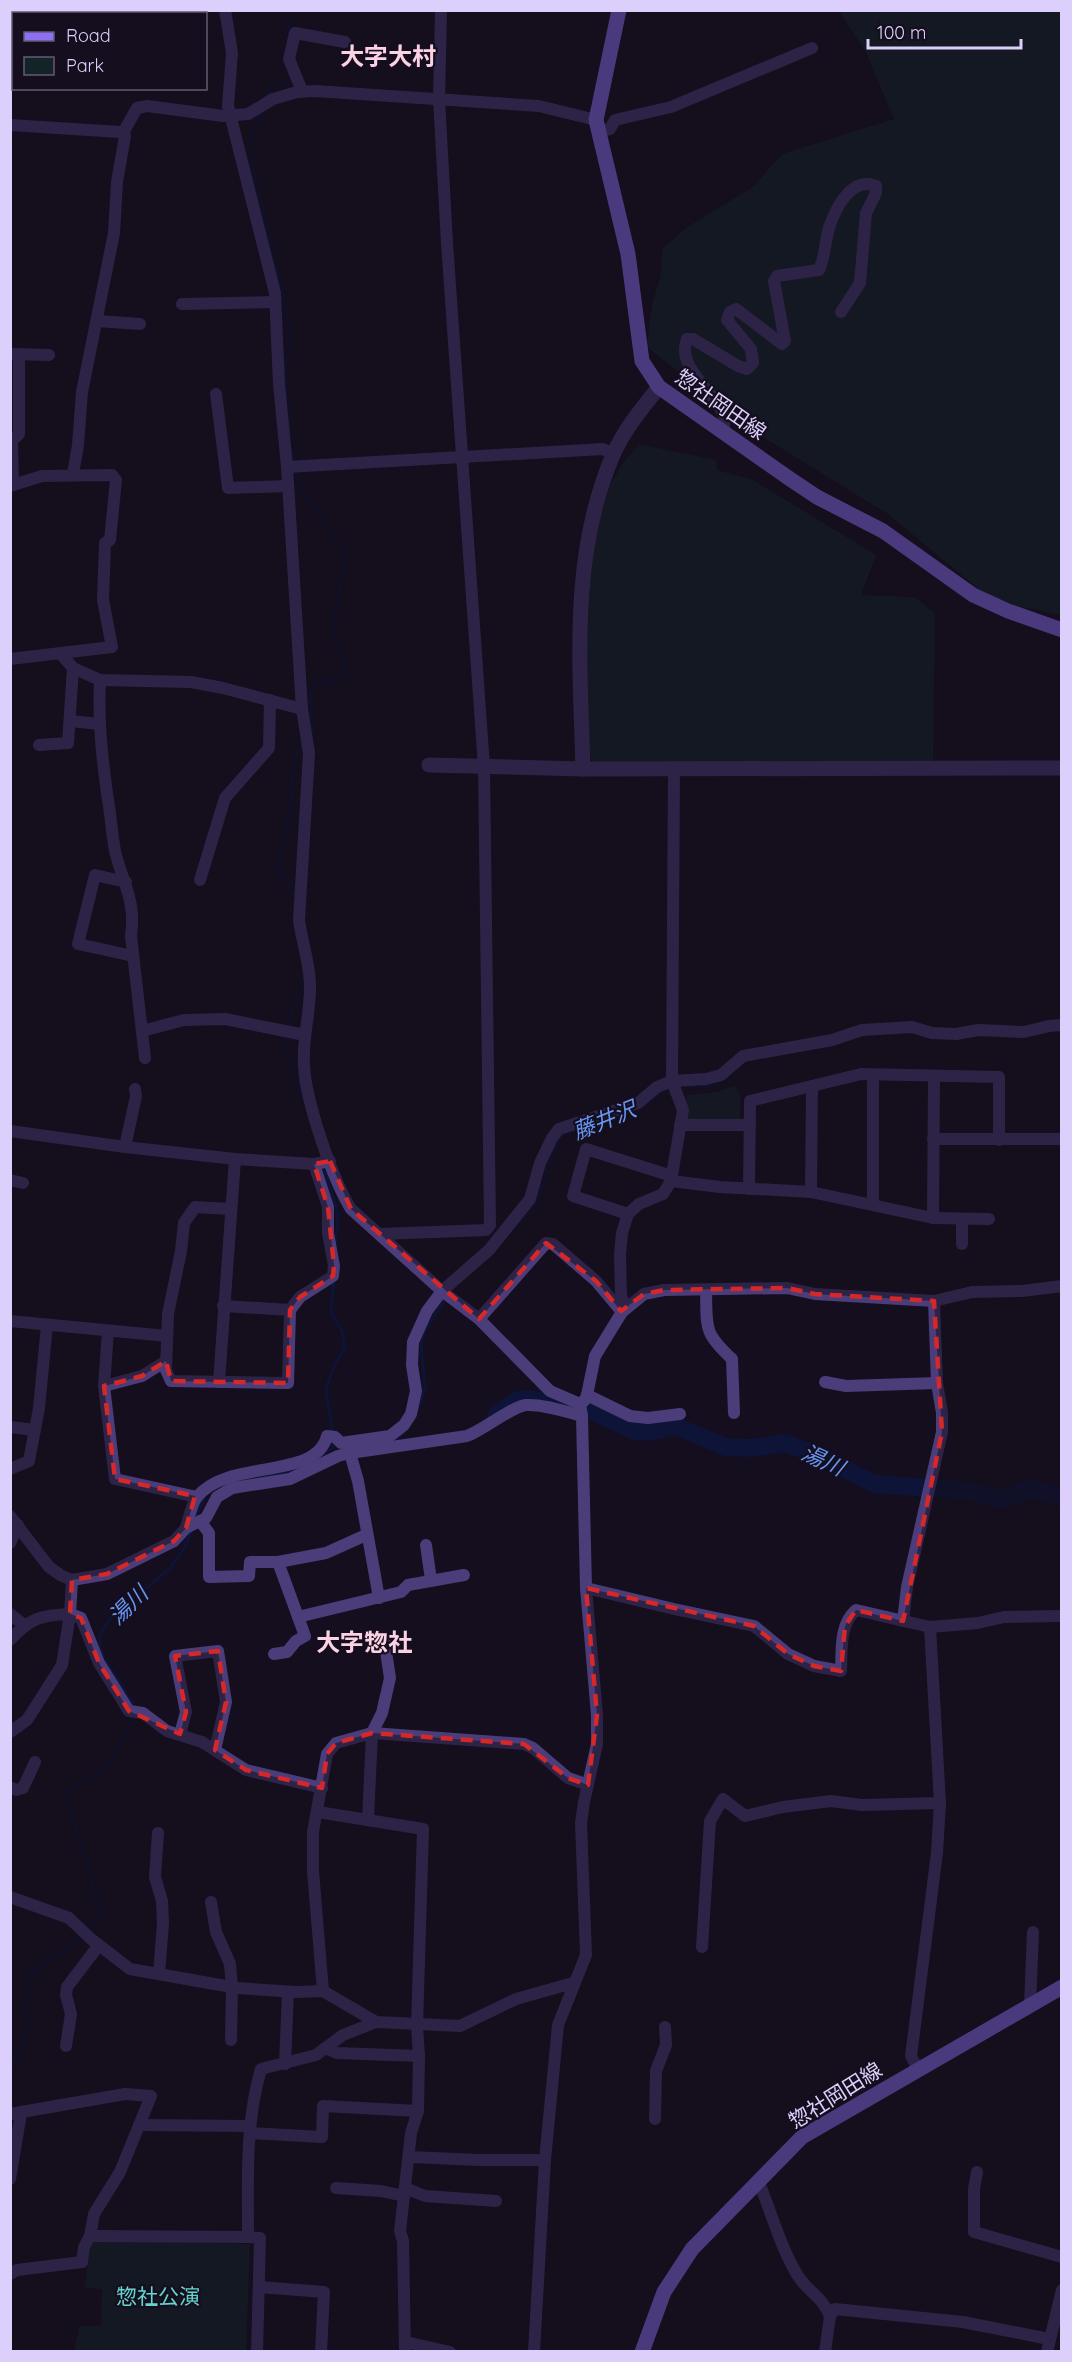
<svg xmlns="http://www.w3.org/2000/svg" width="1072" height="2362" viewBox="0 0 1072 2362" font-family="Quicksand,'Noto Sans JP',sans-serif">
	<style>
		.green { fill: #122428 }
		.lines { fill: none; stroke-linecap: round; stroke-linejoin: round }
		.stream { stroke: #0d1438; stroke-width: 3 }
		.river { stroke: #0d1438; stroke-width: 18 }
		.minor { stroke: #4b3d79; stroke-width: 12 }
		.tertiary { stroke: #4b3d79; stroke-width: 15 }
		.secondary { stroke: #8c6ff2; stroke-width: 15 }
		.marked { fill: none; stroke: #d62828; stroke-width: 4.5; stroke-dasharray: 12 8; stroke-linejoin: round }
		.labels { text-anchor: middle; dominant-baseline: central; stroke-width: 4.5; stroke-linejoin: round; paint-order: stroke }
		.street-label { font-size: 21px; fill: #ddcffb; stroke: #140e1e }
		.park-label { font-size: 21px; fill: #63d4ce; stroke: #140e1e }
		.water-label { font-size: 22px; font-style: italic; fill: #6796f2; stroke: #140e1e }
		.quarter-label { font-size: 24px; font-weight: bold; fill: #fbd1e3; stroke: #140e1e }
	</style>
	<rect width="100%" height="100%" fill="#140e1e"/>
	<g class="green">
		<path d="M839,11H1061V615L1018,606L983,593L888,514L758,434L647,347L652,304L661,275L662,249L689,226L753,187L782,154L894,119L866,52Z"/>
		<path d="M639,444L716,460L717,470L753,480L876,555L861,595L914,597L935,613L933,762L733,761L594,762L588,755L584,599L597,526L609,487L623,463Z"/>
		<path d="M735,1086L741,1097L740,1120H687V1095L717,1092Z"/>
		<path d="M96,2240L250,2244L246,2351L74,2352L79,2326H101L102,2289L84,2288L91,2244Z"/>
	</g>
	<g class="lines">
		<g class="stream">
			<path d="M288,10L289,35"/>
			<path d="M267,99L271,86L291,81L289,73"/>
			<path d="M263,111L251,135V164L286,306L291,347L285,366L291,448L295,464"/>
			<path d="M296,470L299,484L337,541L345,557L334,623V640L344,661V677L316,686L310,691L313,736L311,738"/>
			<path d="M295,896L278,866L289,819L295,756L304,744"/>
			<path d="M287,1029L294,1004L303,990L304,980"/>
			<path d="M285,1036L282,1046L293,1062L304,1102"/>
			<path d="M677,1087C694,1087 714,1090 727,1077"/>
			<path d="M323,1165L338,1213L336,1243"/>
			<path d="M509,1234C521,1221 535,1208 541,1191C548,1171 549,1151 565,1134C606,1122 634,1116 668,1088"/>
			<path d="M488,1259L503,1241"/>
			<path d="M417,1412L425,1388L421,1343L426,1329L446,1298"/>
			<path d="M332,1432L326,1388L335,1364L345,1348L342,1331L331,1313L334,1281"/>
			<path d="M394,1443L406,1430"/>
			<path d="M320,1457L333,1448V1441"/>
			<path d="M255,1477L286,1473L301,1467"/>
			<path d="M195,1518L205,1497"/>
			<path d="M135,1708L134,1704L103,1657L100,1646V1635L109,1620L170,1568L185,1547L192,1530"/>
			<path d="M88,1931L101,1915L102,1910L95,1893L66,1794C76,1778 95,1780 107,1767L134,1720L135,1714"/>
			<path d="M10,2067C42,2030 16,2006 32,1973L84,1936"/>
		</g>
		<g class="river">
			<path d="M588,1409L635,1431L649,1432L675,1426L726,1447L753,1448L784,1443L818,1455L874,1484L970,1491L996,1499L1008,1498L1022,1491L1034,1490L1062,1497"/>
			<path d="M496,1415L518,1400L527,1399L568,1405"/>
		</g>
		<g class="minor">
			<path d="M225,10L232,53L228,106L275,293L279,384L287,467L302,709L309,753L299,920C302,942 309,961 310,983C311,1011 302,1038 304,1066C306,1102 332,1178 351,1209L442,1291L479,1319L550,1391L580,1404"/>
			<path d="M302,91L289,59L295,33L345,42"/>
			<path d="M10,125L120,132L124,131"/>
			<path d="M599,131L610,129L615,120L671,107L812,48"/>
			<path d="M182,304L275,302"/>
			<path d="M97,321L140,324"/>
			<path d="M12,354L49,355"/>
			<path d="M216,394L228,488L288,486"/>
			<path d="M724,431C724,427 725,421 724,417C717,392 675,368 687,339H693L738,366L747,369L753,363L751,349L727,320L730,312L736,309L782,344L785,341L774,281L777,276L819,270C825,257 825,242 829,228C835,209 852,175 876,186V193L866,213L860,283L841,312"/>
			<path d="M287,467L603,449L614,454"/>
			<path d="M73,474L78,445L82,392L114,233L117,182L125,136L124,131L137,108L147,106L223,116L248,114L273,99L297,92L315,91L539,106L596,120"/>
			<path d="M13,485L12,441L19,434V354"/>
			<path d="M10,486L42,476L112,475L116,480L110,540L105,543L103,600L112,647L10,659"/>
			<path d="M61,654L73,668L100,680L191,682L223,688L302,709"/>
			<path d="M100,680C98,723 102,758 108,800C111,817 112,835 115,851C123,885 136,899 131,936L145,1058"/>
			<path d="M71,721L99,724"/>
			<path d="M39,745L68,743L73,668"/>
			<path d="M200,880L225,798L269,748L270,700"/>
			<path d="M126,882L95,875L78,944L133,956"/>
			<path d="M142,1031L184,1020L225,1019L305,1035"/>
			<path d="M680,1125H750"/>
			<path d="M10,1131L125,1147L235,1159L314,1164L330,1161"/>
			<path d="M933,1139H1062"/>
			<path d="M125,1147L136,1096L135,1089"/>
			<path d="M10,1180L23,1183"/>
			<path d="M671,1181L720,1187L811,1192L933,1218L989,1219"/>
			<path d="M749,1189L750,1101L861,1074L999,1077V1140"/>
			<path d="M811,1192L812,1086"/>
			<path d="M873,1204V1075"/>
			<path d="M628,1214L573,1196L586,1149L672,1176"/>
			<path d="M933,1218L934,1076"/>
			<path d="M962,1219V1244"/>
			<path d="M380,1234L486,1230L490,1225L484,767L447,243L439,99L441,10"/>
			<path d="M706,1290C707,1328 703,1332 732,1359L734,1413"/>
			<path d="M223,1306L290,1310L288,1383L171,1381L166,1370L168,1314L181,1251L184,1223L195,1207L230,1209"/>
			<path d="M625,1308L621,1295L620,1254L622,1233L628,1214L639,1204L663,1194L671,1181L683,1110L672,1081L674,768"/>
			<path d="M290,1310L300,1297L333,1276L334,1266L328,1233V1207L314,1164"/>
			<path d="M479,1319L546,1243L553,1244L596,1281L622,1312"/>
			<path d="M10,1321L167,1336"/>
			<path d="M108,1331L104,1386L142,1376L166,1361"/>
			<path d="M219,1382L235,1159"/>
			<path d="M825,1382L846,1386L937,1383"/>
			<path d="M104,1386L115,1479L197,1497"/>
			<path d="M587,1395L630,1416L648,1418L680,1414"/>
			<path d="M580,1404L585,1400L587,1395L595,1356L622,1312L644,1294L664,1290L787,1288L815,1294L934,1301L972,1292L1022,1291L1062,1286"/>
			<path d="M10,1427L35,1430"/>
			<path d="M350,1453L358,1481L379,1598"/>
			<path d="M10,1469L29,1461L39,1408L47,1325"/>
			<path d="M10,1516L49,1567L62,1576L72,1580L107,1574L174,1541L186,1528L206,1518L217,1497L232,1488L290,1479L338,1456L350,1453L467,1436C483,1430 513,1406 526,1405C544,1404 566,1412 582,1416"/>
			<path d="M200,1521L209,1533V1577L249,1576L250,1562H278L326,1553L366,1535"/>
			<path d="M186,1528C189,1518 191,1505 197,1497C228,1458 316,1481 327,1436L335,1437L341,1443L390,1436L404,1425L411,1414L416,1391L412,1365L413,1342L427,1311L442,1291L489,1250L530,1199L540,1163L552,1138L559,1129L638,1103L657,1087L672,1081L706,1079L721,1075L743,1056L832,1040L862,1030L912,1027L932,1033L956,1034L978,1030L1024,1032L1049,1026L1062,1025"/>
			<path d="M10,1543L18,1525"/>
			<path d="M426,1545L431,1580"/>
			<path d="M72,1580L70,1614L81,1618L99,1663L129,1711L143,1713L167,1731L202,1742L246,1770L322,1788"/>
			<path d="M586,1588L674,1609L754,1626L788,1654L814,1666L841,1671C842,1650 839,1625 856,1610L930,1627L978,1623L1004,1617L1062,1616"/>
			<path d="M10,1614L24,1625"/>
			<path d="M298,1617L401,1592L408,1585L464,1575"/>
			<path d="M903,1621L907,1587L942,1432V1413L937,1383L934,1301"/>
			<path d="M10,1640C30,1618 41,1615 70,1614L62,1665L27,1720L10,1732"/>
			<path d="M274,1654L287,1652L296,1641L305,1636L278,1562"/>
			<path d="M180,1734L186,1712L175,1656L218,1651L226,1702L215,1750"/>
			<path d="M10,1787L16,1790L23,1788L35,1762"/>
			<path d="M318,1812L423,1829L417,2026L419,2056L418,2111L411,2133L400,2231L403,2241L405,2352"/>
			<path d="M368,1820L372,1733L382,1713L390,1678L384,1638"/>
			<path d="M158,1833L155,1877L162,1901L163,1923L159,1974"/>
			<path d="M10,1897L69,1918L91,1939L130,1969L237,1988L296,1992L323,1991L376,2022L460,2026L516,1999L573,1983"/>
			<path d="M211,1902L216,1932L230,1964L232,1987L231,2040"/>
			<path d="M702,1947L710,1821L723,1799L745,1816L783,1807L831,1801L862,1805L940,1803"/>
			<path d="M323,1991L313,1871V1832L327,1754L336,1743L372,1733L524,1744L533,1748L568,1778L588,1785"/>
			<path d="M1030,2005L1033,1932"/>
			<path d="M66,2046L71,2014L66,1995L67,1987L99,1945"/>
			<path d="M325,2048L337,2053L419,2056"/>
			<path d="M285,2064L288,1992"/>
			<path d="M918,2069L911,2056L937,1853L940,1803L930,1627"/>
			<path d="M10,2114L125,2094L151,2096L120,2172L94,2214L90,2236L84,2247L82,2262L17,2270L10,2274"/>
			<path d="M655,2119L656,2071L666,2045L665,2027"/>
			<path d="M139,2125L250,2126"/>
			<path d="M250,2133L322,2137L323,2106L418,2111"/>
			<path d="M409,2157L480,2160H545"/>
			<path d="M977,2172L974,2189V2232L1062,2257"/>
			<path d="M10,2179L21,2113"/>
			<path d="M758,2180C771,2211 780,2247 798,2276C809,2293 821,2295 830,2316"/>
			<path d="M336,2188L381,2191L404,2196"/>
			<path d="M405,2188L425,2196L496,2201"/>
			<path d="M90,2236L248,2237"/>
			<path d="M259,2287L324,2292L321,2352"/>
			<path d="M406,2342L450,2352"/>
			<path d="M257,2352L260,2238L248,2237C248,2181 245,2124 261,2069L316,2055L343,2035L376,2022"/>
			<path d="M534,2352L545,2160L558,2025L586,1955L581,1823L584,1802L597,1744V1715L586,1588L582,1416L580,1404"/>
			<path d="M825,2352L830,2316L835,2309L963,2322L1049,2339"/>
			<path d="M1047,2352L1062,2290"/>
		</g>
		<g class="tertiary">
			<path d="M429,765L583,769L1062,768"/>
			<path d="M583,769C580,663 570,555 613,455C624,430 642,408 659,387"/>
		</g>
		<g class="secondary">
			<path d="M619,10L596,120L628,254L642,361L659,387L790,479L817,497L883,531L973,595L1008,611L1062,630"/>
			<path d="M642,2352L664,2292L692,2249L802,2137L1062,1987"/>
		</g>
	</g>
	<path d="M0 0H1072V2362H0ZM330,1161L351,1209L479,1319L546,1243L596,1281L621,1311L644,1294L664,1290L787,1288L815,1294L934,1301L942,1432L903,1621L856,1610L845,1626L841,1671L814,1666L788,1654L754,1626L586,1588L597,1715L588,1785L568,1778L524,1744L372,1733L336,1743L327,1754L322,1788L246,1770L215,1750L226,1702L218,1651L175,1656L186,1712L180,1734L129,1711L99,1663L81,1618L70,1614L72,1580L107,1574L174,1541L186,1528L195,1496L115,1479L104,1386L142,1376L166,1361L171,1381L288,1383L290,1310L300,1297L333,1276L334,1266L328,1207L314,1164Z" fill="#140e1e" fill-opacity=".55" fill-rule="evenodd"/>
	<path class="marked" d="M330,1161L351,1209L479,1319L546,1243L596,1281L621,1311L644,1294L664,1290L787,1288L815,1294L934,1301L942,1432L903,1621L856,1610L845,1626L841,1671L814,1666L788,1654L754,1626L586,1588L597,1715L588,1785L568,1778L524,1744L372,1733L336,1743L327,1754L322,1788L246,1770L215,1750L226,1702L218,1651L175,1656L186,1712L180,1734L129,1711L99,1663L81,1618L70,1614L72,1580L107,1574L174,1541L186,1528L195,1496L115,1479L104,1386L142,1376L166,1361L171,1381L288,1383L290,1310L300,1297L333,1276L334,1266L328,1207L314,1164Z"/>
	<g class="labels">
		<g class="street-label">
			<text transform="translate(721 404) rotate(35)">惣社岡田線</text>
			<text transform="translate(835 2095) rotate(-32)">惣社岡田線</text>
		</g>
		<g class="park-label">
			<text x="158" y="2296">惣社公演</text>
		</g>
		<g class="water-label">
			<text transform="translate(604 1120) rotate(-22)">藤井沢</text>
			<text transform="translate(823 1460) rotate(24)">湯川</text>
			<text transform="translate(128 1605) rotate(-44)">湯川</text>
		</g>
		<g class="quarter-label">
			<text x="388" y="56">大字大村</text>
			<text x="364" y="1642">大字惣社</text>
		</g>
	</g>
	<rect width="1072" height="2362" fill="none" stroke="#ddcffb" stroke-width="24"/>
	<rect x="12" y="12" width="195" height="78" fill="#140e1e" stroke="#645b76" stroke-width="1.5"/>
	<rect x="24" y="32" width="30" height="9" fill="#8c6ff2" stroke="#645b76" stroke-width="1.5"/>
	<text x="66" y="42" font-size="18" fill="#ddcffb">Road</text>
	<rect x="24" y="57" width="30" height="18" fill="#122428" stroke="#645b76" stroke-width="1.5"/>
	<text x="66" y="72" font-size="18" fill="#ddcffb">Park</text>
	<path d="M868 39v9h153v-9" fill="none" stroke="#ddcffb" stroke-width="3"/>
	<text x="877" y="39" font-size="18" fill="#ddcffb" stroke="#140e1e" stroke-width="4.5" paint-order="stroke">100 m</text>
</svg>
